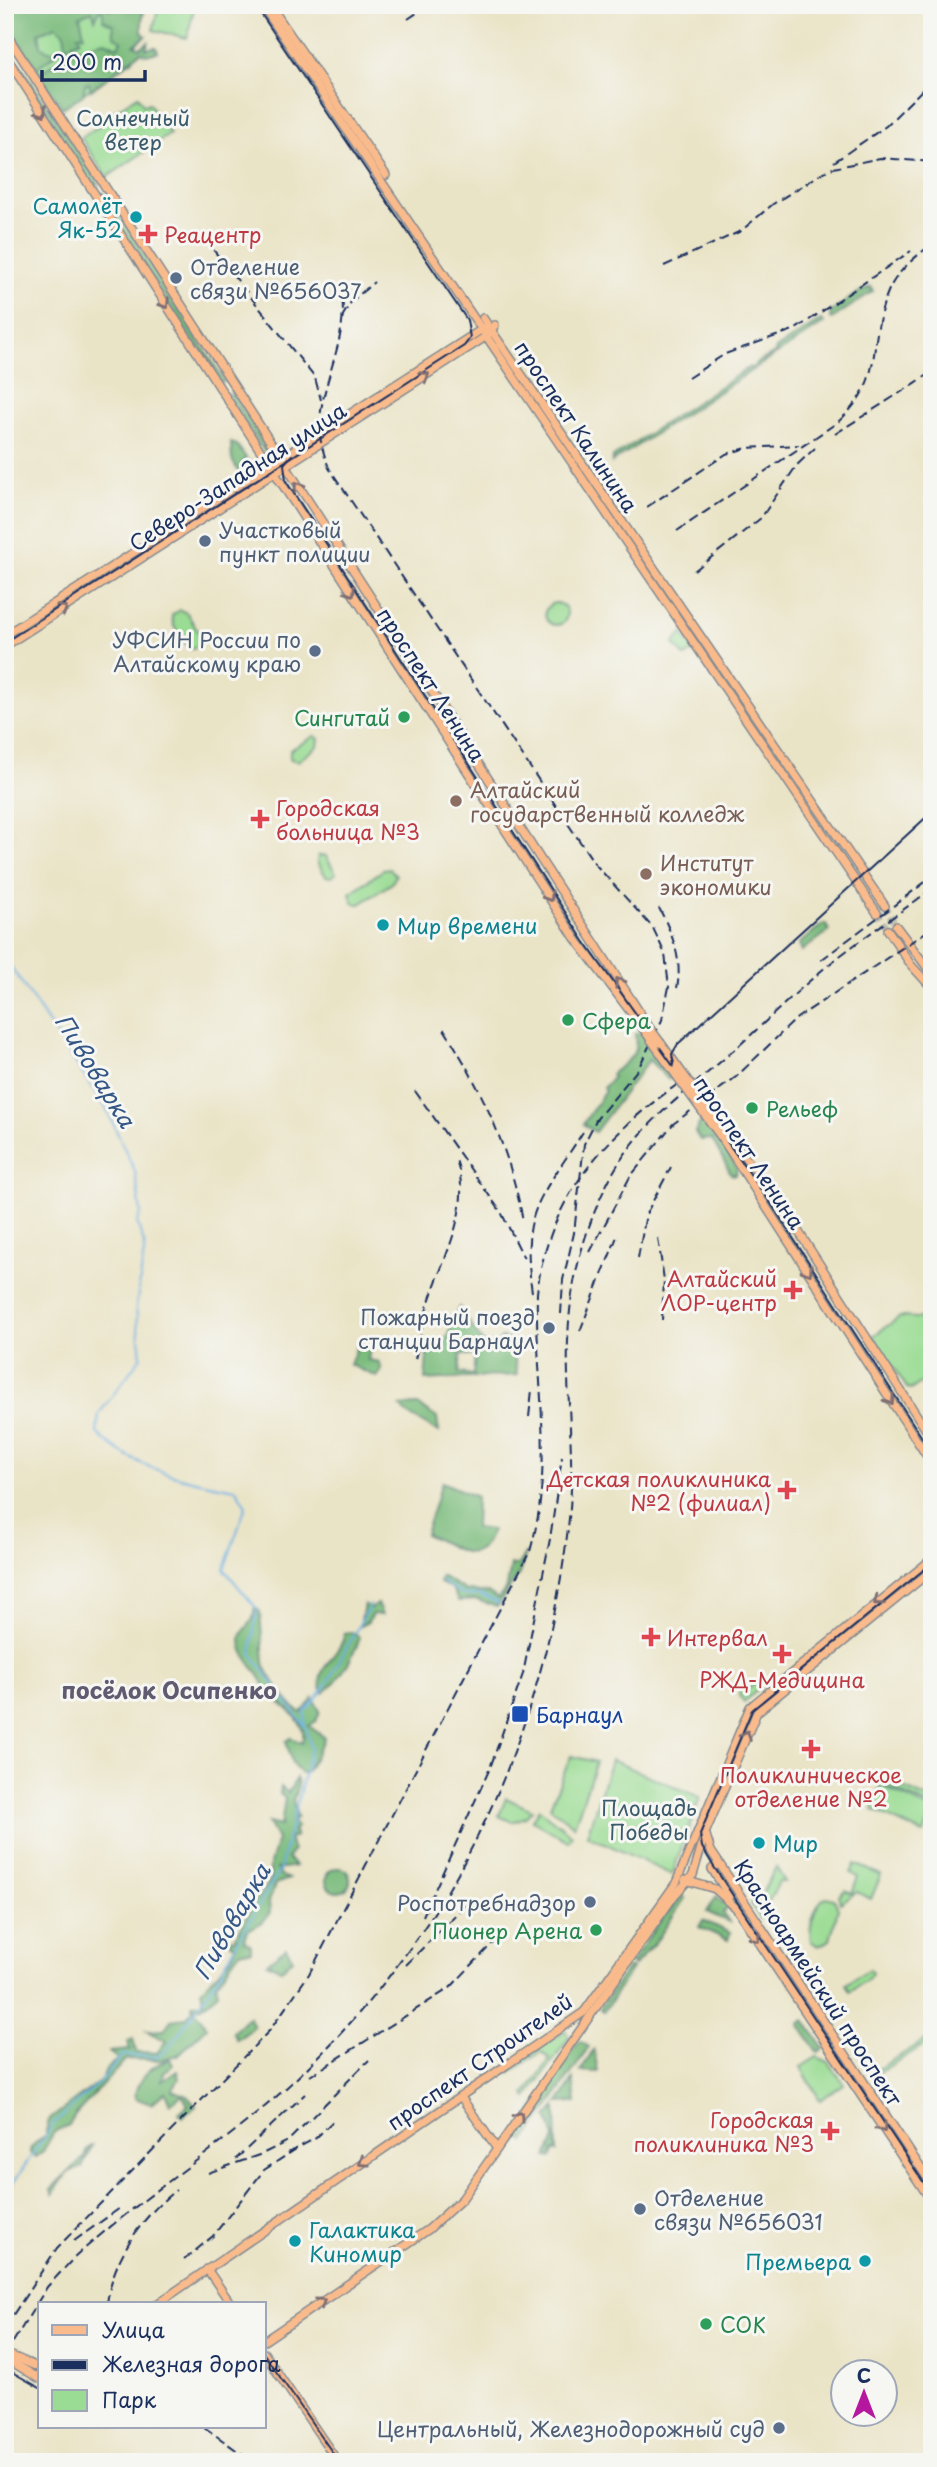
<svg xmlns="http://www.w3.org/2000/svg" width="937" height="2467" viewBox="0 0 937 2467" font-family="'Playpen Sans',sans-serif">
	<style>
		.green { fill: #9adc93; stroke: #5a8678; stroke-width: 2 }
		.forest { fill: #7bbc7d; stroke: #4b766e; stroke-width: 2; fill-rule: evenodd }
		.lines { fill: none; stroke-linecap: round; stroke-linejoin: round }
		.stream { stroke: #6eb0e2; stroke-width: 2 }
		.major-tunnel { stroke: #c1c0b2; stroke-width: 7; stroke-dasharray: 7 3.5; stroke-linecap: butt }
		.major-casing { stroke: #828a92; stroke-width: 10 }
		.major { stroke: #fabb8c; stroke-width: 7 }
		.tram { stroke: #1b2f5e; stroke-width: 2 }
		.rail { stroke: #1b2f5e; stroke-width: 2; stroke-dasharray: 10 5; stroke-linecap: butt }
		.major-bridge-casing { stroke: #828a92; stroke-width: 10; stroke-linecap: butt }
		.major-bridge { stroke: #fabb8c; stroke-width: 7 }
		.oneway { stroke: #7f6e73 }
		.culture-dot { fill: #0f9aa8; stroke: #f6f6f2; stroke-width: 2.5 }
		.health-dot { fill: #e0444e; stroke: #f6f6f2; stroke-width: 2.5 }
		.service-dot { fill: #5c6f8a; stroke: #f6f6f2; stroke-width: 2.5 }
		.leisure-dot { fill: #2e9e5b; stroke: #f6f6f2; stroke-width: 2.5 }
		.education-dot { fill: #8d6e63; stroke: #f6f6f2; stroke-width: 2.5 }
		.transit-dot { fill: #1a4fb4; stroke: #f6f6f2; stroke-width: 2.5 }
		.labels { text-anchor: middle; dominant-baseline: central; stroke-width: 6; stroke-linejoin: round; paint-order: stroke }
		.park-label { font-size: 21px; fill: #3b5a6b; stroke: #f6f6f2 }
		.culture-label { font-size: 21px; fill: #0d838f; stroke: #f6f6f2; text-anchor: start }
		.health-label { font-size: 21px; fill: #be3a42; stroke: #f6f6f2; text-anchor: start }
		.service-label { font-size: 21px; fill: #4e5e75; stroke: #f6f6f2; text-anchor: end }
		.street-label { font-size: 21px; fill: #1b2f5e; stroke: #f6f6f2 }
		.leisure-label { font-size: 21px; fill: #27864d; stroke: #f6f6f2; text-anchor: start }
		.education-label { font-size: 21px; fill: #785e54; stroke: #f6f6f2; text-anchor: start }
		.transit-label { font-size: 21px; fill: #164399; stroke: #f6f6f2; text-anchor: start }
		.water-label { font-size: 23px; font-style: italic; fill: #345686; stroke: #f6f6f2 }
		.neighbourhood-label { font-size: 23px; font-weight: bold; fill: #605b71; stroke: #f6f6f2 }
	</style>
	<rect width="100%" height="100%" fill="#f6f6f2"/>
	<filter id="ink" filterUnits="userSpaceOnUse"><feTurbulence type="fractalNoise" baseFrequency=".0143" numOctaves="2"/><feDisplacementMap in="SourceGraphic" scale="14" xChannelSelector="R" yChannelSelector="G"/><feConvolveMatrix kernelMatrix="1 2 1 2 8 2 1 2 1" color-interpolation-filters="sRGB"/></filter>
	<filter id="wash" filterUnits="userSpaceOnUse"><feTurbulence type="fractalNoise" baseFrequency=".00686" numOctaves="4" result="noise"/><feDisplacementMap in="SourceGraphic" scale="28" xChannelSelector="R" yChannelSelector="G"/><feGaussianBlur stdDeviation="1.57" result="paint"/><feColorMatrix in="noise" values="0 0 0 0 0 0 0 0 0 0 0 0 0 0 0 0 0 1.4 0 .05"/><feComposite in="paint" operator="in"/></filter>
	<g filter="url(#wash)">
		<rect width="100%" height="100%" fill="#eae4c7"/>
		<g class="green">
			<path d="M6,5H144L145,7L133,60L62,108L5,20Z"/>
			<path d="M159,5H195L187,38L153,30Z"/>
			<path d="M138,96L144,105L149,103L170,134L107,177L81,138L103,123L105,117Z"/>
			<circle cx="556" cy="614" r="11"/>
			<path d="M180,610L187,613L202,638L201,644L193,649C183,644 171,626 172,615Z"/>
			<path d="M682,633L694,650L685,657L674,644Z"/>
			<path d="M315,736L319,739L318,746L298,761L290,759V750Z"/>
			<path d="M325,855L336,873L332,877L326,876L317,862L318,856Z"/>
			<path d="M390,869L396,875L392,883L360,904L353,903L350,893L383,870Z"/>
			<path d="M900,1317L932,1319V1375L912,1389L907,1388L873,1336Z"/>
			<path d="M741,1681L745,1682L749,1688L753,1684L762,1686L744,1702L739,1695Z"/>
			<path d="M571,1756L596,1762L574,1826L550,1807Z"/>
			<path d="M611,1760L700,1797L672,1875L587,1835Z"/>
			<path d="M889,1781L932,1801L930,1806L886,1786Z"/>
			<path d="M880,1785L932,1810L923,1834L873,1810Z"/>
			<path d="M506,1798L532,1810L526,1817L512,1822L499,1816Z"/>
			<path d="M539,1809L572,1835L568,1841L532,1820Z"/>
			<path d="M855,1864L881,1875L871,1899L857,1892L840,1903L839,1896L845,1890L852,1893L858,1877L851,1873Z"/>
			<path d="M776,1867L785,1882H779L760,1918L751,1905L755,1896L760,1897Z"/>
			<path d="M826,1897L834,1899L838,1909L830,1940L818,1946L811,1941C808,1929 815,1903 826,1897Z"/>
			<path d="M869,1969L872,1973L867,1980L850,1991L846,1984Z"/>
			<path d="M566,2031L569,2038L527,2098L525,2095L550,2059L541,2052L510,2073L507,2070Z"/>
			<path d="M932,2036V2040L872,2077L870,2074Z"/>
			<path d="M817,2057L829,2062L844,2084L820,2100L801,2067Z"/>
		</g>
		<g class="forest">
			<path d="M6,5H103L111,10L120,5H148L142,15V32L146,36L134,45L140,48L148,42L146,49L156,47L158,52L146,55L141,52L91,90L89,83L85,84L83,95L62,108L39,73L78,48L105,41L117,47L122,41L114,36L113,25L103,20V11L100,10L95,19L92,11L80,16L84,35H78L80,40L66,47L64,32L56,26L39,33L41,46L48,51H60L36,68L5,20Z"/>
			<path d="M19,63L98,182V186H93L17,68Z"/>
			<path d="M103,193L106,194L225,382H219L100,197Z"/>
			<path d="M871,287L873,291L832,319L830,317L831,312C844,304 856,291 871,287Z"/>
			<path d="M821,320L824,323L612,462L613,457L733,378L750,367L754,369L755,364L775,353L776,349Z"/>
			<path d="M231,392L273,452L267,456L229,397Z"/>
			<path d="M231,443L237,445L246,458L242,463L249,461L253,471L240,474L232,460Z"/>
			<path d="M823,924H826L829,931L802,951L799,944Z"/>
			<path d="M642,1032L673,1076L668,1079L649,1060L595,1132L583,1124L605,1091L603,1088L613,1077L611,1074C628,1060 639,1057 635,1034Z"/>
			<path d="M703,1117L737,1168L736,1175L731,1174L712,1139L700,1140L695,1132Z"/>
			<path d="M459,1307L483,1343L497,1344L501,1338L512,1340L517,1375L425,1380L427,1357L423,1344L443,1347ZM461,1354L475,1356L473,1375L459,1373Z"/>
			<path d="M358,1343L370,1348L368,1360L379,1362L382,1370L377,1377L350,1365Z"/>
			<path d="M418,1405L437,1418L439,1432L407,1414L400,1406Z"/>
			<path d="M442,1482L476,1497L475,1528L492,1530C477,1570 456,1547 425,1534Z"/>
			<path d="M526,1553L519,1574L497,1607L477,1600L458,1601L452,1588L439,1583L441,1576L466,1591L489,1593L498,1599L507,1587L511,1565H517Z"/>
			<path d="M364,1604L371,1608L377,1604L382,1615L372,1614L368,1622L360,1626Z"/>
			<path d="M255,1607L260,1612C261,1628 263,1645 264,1661C264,1671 292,1710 302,1713L313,1698L320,1711L316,1721L309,1726L324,1737L323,1742L307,1771L301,1774L292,1763L286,1741L291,1738L302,1743C310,1721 281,1704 267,1692C263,1673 240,1660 241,1638C242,1630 251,1625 253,1618C254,1615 254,1611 255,1607Z"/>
			<path d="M352,1632L360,1638C351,1660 342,1677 324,1693C309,1669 345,1653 344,1633Z"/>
			<path d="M296,1778L298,1784L293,1801L297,1817L292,1821L297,1827L293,1830L296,1836L289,1838L293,1851L288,1858L295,1866L277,1869L281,1876L289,1879L275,1884L269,1902L270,1912L263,1922L248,1930L245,1940L251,1945V1951H240L216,1984L218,1993L202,2007L192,2008V2004L204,2002L201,1990L231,1958L236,1946L222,1938L235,1939L252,1906L270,1881V1864L277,1839L268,1823L281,1826L285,1798L280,1794L281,1787L288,1793Z"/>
			<circle cx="338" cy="1880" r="12"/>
			<path d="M679,1894L685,1898L657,1940L634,1966L631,1963Z"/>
			<path d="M717,1896L728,1908L723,1913L729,1922L707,1912Z"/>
			<path d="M703,1920L730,1933L728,1940L699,1927Z"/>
			<path d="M286,1948L293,1959L281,1970L267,1963Z"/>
			<path d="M628,1967L632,1969L604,2011L600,2008Z"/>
			<path d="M194,2009L207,2027L178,2055L160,2060L126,2059L76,2114L69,2125L54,2132L43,2151L36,2157L30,2153L31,2147L45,2135L49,2120L102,2080L106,2069L118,2059L109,2052L130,2050L128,2041L133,2039L136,2052L157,2053L166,2041L147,2031L164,2030L171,2020L186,2018Z"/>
			<path d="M249,2017L254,2027L237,2040L233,2032Z"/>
			<path d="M805,2020L824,2049L818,2053L799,2024Z"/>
			<path d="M579,2041L589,2047L525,2142L515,2136Z"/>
			<path d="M594,2050L598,2072L580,2071Z"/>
			<path d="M170,2059L173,2065L164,2072L162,2081L177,2071L179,2079L172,2090L187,2096L196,2106L182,2117L179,2113L188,2105L182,2095L170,2104L165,2092L151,2104L135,2098C135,2079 154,2064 170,2059Z"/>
			<path d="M573,2080L576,2102L559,2103Z"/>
			<path d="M556,2107L557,2151L554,2150L551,2158L547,2157L555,2138L548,2117Z"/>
			<path d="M92,2146L82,2167L68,2172L53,2194L51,2190C62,2177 71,2168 84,2158L87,2149Z"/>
		</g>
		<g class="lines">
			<g class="stream">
				<path d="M5,958L107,1110L135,1172L141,1213L137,1223L145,1246L136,1307L141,1357L99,1414L97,1433C132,1469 189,1481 236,1489L246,1506L224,1569L257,1609L251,1653L306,1728L311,1748L280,1869L210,1990L167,2050L156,2057L122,2055L101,2081L53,2124L5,2195"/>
				<path d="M442,1582L464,1595H480L498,1603"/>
				<path d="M305,1725V1712L324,1689L370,1605"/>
			</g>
		</g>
	</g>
	<g filter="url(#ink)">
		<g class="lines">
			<g class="major-tunnel">
				<path d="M885,906L896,926"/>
				<path d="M877,913L888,930"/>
			</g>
			<g class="major-casing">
				<g id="major">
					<path d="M262,5L877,913"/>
					<path d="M270,5L386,175"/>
					<path d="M5,32L649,1027"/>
					<path d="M5,55L575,938L644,1030"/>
					<path d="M483,318L885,906"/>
					<path d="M5,635L487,326"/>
					<path d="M5,646L473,345L488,335L495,325"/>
					<path d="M896,926L932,974"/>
					<path d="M888,930L911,965L932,988"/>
					<path d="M661,1043L678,1067"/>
					<path d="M656,1047L673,1071"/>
					<path d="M729,1137L775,1195L932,1439"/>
					<path d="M723,1140L932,1464"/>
					<path d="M706,1835L711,1851L932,2185"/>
					<path d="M719,1863L712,1869L729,1896"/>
					<path d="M685,1880L715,1889L736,1908L932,2202"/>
					<path d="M461,2097L497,2149"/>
					<path d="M207,2269L231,2304"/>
					<path d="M157,2304L584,2012L676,1883L750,1707L932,1559"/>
					<path d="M264,2341L429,2229L462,2199L674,1896L693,1875L706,1831L757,1712L932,1570"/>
					<path d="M5,2353L40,2368"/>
					<path d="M264,2353L338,2462"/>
					<path d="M5,2358L40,2379"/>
				</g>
			</g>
			<use href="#major" class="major"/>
			<g class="tram">
				<path d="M292,455L284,464L286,481L584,941L768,1199L932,1453"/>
				<path d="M5,642L464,346L470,338L467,320L255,5"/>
				<path d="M675,1069L672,1054L678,1044L932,812"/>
				<path d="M932,1563L752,1710L700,1834L702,1847L714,1867L932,2195"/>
				<path d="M264,2354L339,2462"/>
				<path d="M5,2368L40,2388"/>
			</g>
			<g class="rail">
				<path d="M408,19L429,5"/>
				<path d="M834,162L886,126L932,80"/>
				<path d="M204,238L315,378L321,400"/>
				<path d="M664,266L741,231L773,204L829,169L880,158L932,162"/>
				<path d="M340,286C352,332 323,376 320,420C318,437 323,452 329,468L595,864L653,928L665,954L669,987L662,1020L638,1069L596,1120L584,1144L574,1233L563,1280L561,1314"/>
				<path d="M342,317L351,302L374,282"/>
				<path d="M688,378L725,354L796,329L911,251"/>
				<path d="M835,434L928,375"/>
				<path d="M647,507L726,454L747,448L799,445"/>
				<path d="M677,531L838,422C887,378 866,344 888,292C896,272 915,257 932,244"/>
				<path d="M694,571L761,518L797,465L815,448"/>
				<path d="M659,908C672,933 683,960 677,988"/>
				<path d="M821,960L932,877"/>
				<path d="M444,1029C482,1089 510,1150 523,1221"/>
				<path d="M415,1091L501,1212L524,1258"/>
				<path d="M658,1238L664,1280L662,1320"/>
				<path d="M590,1252L630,1177L673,1124L736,1077L797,1018L932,928"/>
				<path d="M638,1258L646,1214L671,1167"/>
				<path d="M532,1292C520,1208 541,1199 583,1132"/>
				<path d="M580,1331L618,1234"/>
				<path d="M415,1359C420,1340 423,1320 429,1302C444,1255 474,1206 455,1157"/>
				<path d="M529,1417L532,1390"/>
				<path d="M423,1916L490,1768L523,1674L550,1539L562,1457"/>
				<path d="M406,1965L468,1902"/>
				<path d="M310,2076L450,1988L506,1929"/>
				<path d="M288,2153L316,2138L333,2121"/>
				<path d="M236,2159L305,2094"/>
				<path d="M208,2173L262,2154L288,2141L369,2060"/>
				<path d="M74,2241L120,2208"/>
				<path d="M184,2260L213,2236L264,2170L296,2149"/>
				<path d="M107,2304C112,2260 141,2217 176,2190"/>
				<path d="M5,2327L57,2248L270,2030L309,1974L530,1551C555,1467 535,1379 537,1293C548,1198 606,1134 681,1082"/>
				<path d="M5,2355L47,2287L73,2259C132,2205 200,2161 261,2110C354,2031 433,1931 485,1821C531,1722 560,1617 570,1508C575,1440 562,1370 571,1302C576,1261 590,1217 609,1180C637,1126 682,1096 726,1057C759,1029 789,998 821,971C856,942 895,916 932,889"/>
				<path d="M204,2427L239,2452L261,2462"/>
			</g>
			<g class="major-bridge-casing">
				<g id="major-bridge">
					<path d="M649,1027L661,1043"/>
					<path d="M644,1030L656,1047"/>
					<path d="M678,1067L729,1137"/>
					<path d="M673,1071L723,1140"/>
				</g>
			</g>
			<use href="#major-bridge" class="major-bridge"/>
		</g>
		<defs><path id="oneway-chevron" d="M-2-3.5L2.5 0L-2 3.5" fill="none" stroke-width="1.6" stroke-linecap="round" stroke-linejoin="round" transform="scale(1.75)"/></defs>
		<g class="oneway">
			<use href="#oneway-chevron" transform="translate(42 112) rotate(57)"/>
			<use href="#oneway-chevron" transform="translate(165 304) rotate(57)"/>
			<use href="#oneway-chevron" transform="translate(425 376) rotate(-33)"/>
			<use href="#oneway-chevron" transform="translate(298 486) rotate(-123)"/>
			<use href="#oneway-chevron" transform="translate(351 592) rotate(57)"/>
			<use href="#oneway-chevron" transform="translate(63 609) rotate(-33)"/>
			<use href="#oneway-chevron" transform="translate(549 897) rotate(57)"/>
			<use href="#oneway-chevron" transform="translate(619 982) rotate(-123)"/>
			<use href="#oneway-chevron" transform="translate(808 1271) rotate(58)"/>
			<use href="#oneway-chevron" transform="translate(890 1400) rotate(57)"/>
			<use href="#oneway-chevron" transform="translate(878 1601) rotate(141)"/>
			<use href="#oneway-chevron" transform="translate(746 1735) rotate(-68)"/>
			<use href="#oneway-chevron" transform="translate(756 1938) rotate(57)"/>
			<use href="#oneway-chevron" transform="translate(519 2116) rotate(-56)"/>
			<use href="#oneway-chevron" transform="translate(882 2128) rotate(56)"/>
			<use href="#oneway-chevron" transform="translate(363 2162) rotate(146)"/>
			<use href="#oneway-chevron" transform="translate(321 2302) rotate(-34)"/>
		</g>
	</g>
	<g class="culture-dot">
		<circle cx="136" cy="217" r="7"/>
		<circle cx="383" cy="925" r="7"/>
		<circle cx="759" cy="1843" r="7"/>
		<circle cx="295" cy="2241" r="7"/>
		<circle cx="865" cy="2261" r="7"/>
	</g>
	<g class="health-dot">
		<path d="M144.5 223.5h7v7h7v7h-7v7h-7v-7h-7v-7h7z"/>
		<path d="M256.5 808.5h7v7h7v7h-7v7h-7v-7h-7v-7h7z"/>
		<path d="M789.5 1279.5h7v7h7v7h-7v7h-7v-7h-7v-7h7z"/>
		<path d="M783.5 1479.5h7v7h7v7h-7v7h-7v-7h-7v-7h7z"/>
		<path d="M647.5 1626.5h7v7h7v7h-7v7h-7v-7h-7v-7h7z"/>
		<path d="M778.5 1643.5h7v7h7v7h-7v7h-7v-7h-7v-7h7z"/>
		<path d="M807.5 1738.5h7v7h7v7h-7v7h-7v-7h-7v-7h7z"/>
		<path d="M826.5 2120.5h7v7h7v7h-7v7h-7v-7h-7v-7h7z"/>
	</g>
	<g class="service-dot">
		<circle cx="176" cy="278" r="7"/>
		<circle cx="205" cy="541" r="7"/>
		<circle cx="315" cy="651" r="7"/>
		<circle cx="549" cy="1328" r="7"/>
		<circle cx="590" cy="1902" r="7"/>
		<circle cx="640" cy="2209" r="7"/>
		<circle cx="779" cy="2428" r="7"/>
	</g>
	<g class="leisure-dot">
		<circle cx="404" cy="717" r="7"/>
		<circle cx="568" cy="1020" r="7"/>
		<circle cx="752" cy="1108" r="7"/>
		<circle cx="596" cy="1930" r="7"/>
		<circle cx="706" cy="2324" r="7"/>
	</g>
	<g class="education-dot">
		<circle cx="456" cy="801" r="7"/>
		<circle cx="646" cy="874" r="7"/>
	</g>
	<rect class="transit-dot" x="511" y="1705" width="18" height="18" rx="3.5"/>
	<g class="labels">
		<g class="park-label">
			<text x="133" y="117">Солнечный<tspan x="133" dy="24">ветер</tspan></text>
			<text x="649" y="1807">Площадь<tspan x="649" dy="24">Победы</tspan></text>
		</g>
		<g class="culture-label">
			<text x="122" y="205" text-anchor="end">Самолёт<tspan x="122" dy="24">Як-52</tspan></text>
			<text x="397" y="925">Мир времени</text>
			<text x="773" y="1843">Мир</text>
			<text x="309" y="2229">Галактика<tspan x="309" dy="24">Киномир</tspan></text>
			<text x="851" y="2261" text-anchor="end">Премьера</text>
		</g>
		<g class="health-label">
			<text x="164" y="234">Реацентр</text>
			<text x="276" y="807">Городская<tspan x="276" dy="24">больница №3</tspan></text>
			<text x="777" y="1278" text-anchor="end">Алтайский<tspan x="777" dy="24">ЛОР-центр</tspan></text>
			<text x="771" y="1478" text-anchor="end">Детская поликлиника<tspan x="771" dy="24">№2 (филиал)</tspan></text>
			<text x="667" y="1637">Интервал</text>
			<text x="782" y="1679" text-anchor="middle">РЖД-Медицина</text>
			<text x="811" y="1774" text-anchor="middle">Поликлиническое<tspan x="811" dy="24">отделение №2</tspan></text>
			<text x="814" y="2119" text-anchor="end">Городская<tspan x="814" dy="24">поликлиника №3</tspan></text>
		</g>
		<g class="service-label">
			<text x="190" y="266" text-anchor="start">Отделение<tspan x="190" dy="24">связи №656037</tspan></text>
			<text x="219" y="529" text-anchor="start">Участковый<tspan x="219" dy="24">пункт полиции</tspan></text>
			<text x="301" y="639">УФСИН России по<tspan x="301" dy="24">Алтайскому краю</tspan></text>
			<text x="535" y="1316">Пожарный поезд<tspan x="535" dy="24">станции Барнаул</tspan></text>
			<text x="576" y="1902">Роспотребнадзор</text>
			<text x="654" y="2197" text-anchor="start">Отделение<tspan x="654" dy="24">связи №656031</tspan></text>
			<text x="765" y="2428">Центральный, Железнодорожный суд</text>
		</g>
		<g class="street-label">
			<text transform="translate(577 426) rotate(56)">проспект Калинина</text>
			<text transform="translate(237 476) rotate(-33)">Северо-Западная улица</text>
			<text transform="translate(432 684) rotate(57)">проспект Ленина</text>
			<text transform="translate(750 1152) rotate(56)">проспект Ленина</text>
			<text transform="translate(819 1982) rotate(57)">Красноармейский проспект</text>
			<text transform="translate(479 2061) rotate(-35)">проспект Строителей</text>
		</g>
		<g class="leisure-label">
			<text x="390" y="717" text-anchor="end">Сингитай</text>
			<text x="582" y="1020">Сфера</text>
			<text x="766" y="1108">Рельеф</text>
			<text x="582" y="1930" text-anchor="end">Пионер Арена</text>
			<text x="720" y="2324">СОК</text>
		</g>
		<g class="education-label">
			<text x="470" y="789">Алтайский<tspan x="470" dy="24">государственный колледж</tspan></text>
			<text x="660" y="862">Институт<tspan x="660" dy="24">экономики</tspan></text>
		</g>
		<g class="transit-label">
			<text x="536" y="1714">Барнаул</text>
		</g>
		<g class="water-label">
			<text transform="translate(96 1070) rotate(58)">Пивоварка</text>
			<text transform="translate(231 1921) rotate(-60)">Пивоварка</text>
		</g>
		<g class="neighbourhood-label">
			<text x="169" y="1689">посёлок Осипенко</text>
		</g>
	</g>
	<rect width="937" height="2467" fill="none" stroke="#f6f6f2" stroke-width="28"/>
	<rect x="38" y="2302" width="228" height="126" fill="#f6f6f2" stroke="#9ea6b7" stroke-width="2"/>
	<rect x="52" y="2325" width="35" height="10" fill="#fabb8c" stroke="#9ea6b7" stroke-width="2"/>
	<text x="102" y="2338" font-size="21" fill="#1b2f5e">Улица</text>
	<rect x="52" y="2360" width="35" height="10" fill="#1b2f5e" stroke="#9ea6b7" stroke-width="2"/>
	<text x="102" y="2372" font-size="21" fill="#1b2f5e">Железная дорога</text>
	<rect x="52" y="2390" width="35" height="21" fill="#9adc93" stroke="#9ea6b7" stroke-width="2"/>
	<text x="102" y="2408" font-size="21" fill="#1b2f5e">Парк</text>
	<g transform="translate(864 2393)"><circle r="33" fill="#f6f6f2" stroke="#9ea6b7" stroke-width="2"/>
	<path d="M0-5L12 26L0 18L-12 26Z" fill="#b5179e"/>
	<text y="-10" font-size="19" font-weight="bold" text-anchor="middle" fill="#1b2f5e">С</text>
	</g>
	<path d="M42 70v10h103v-10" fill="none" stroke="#1b2f5e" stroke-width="3.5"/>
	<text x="52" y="70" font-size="21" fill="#1b2f5e" stroke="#f6f6f2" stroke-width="5" paint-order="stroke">200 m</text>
</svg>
